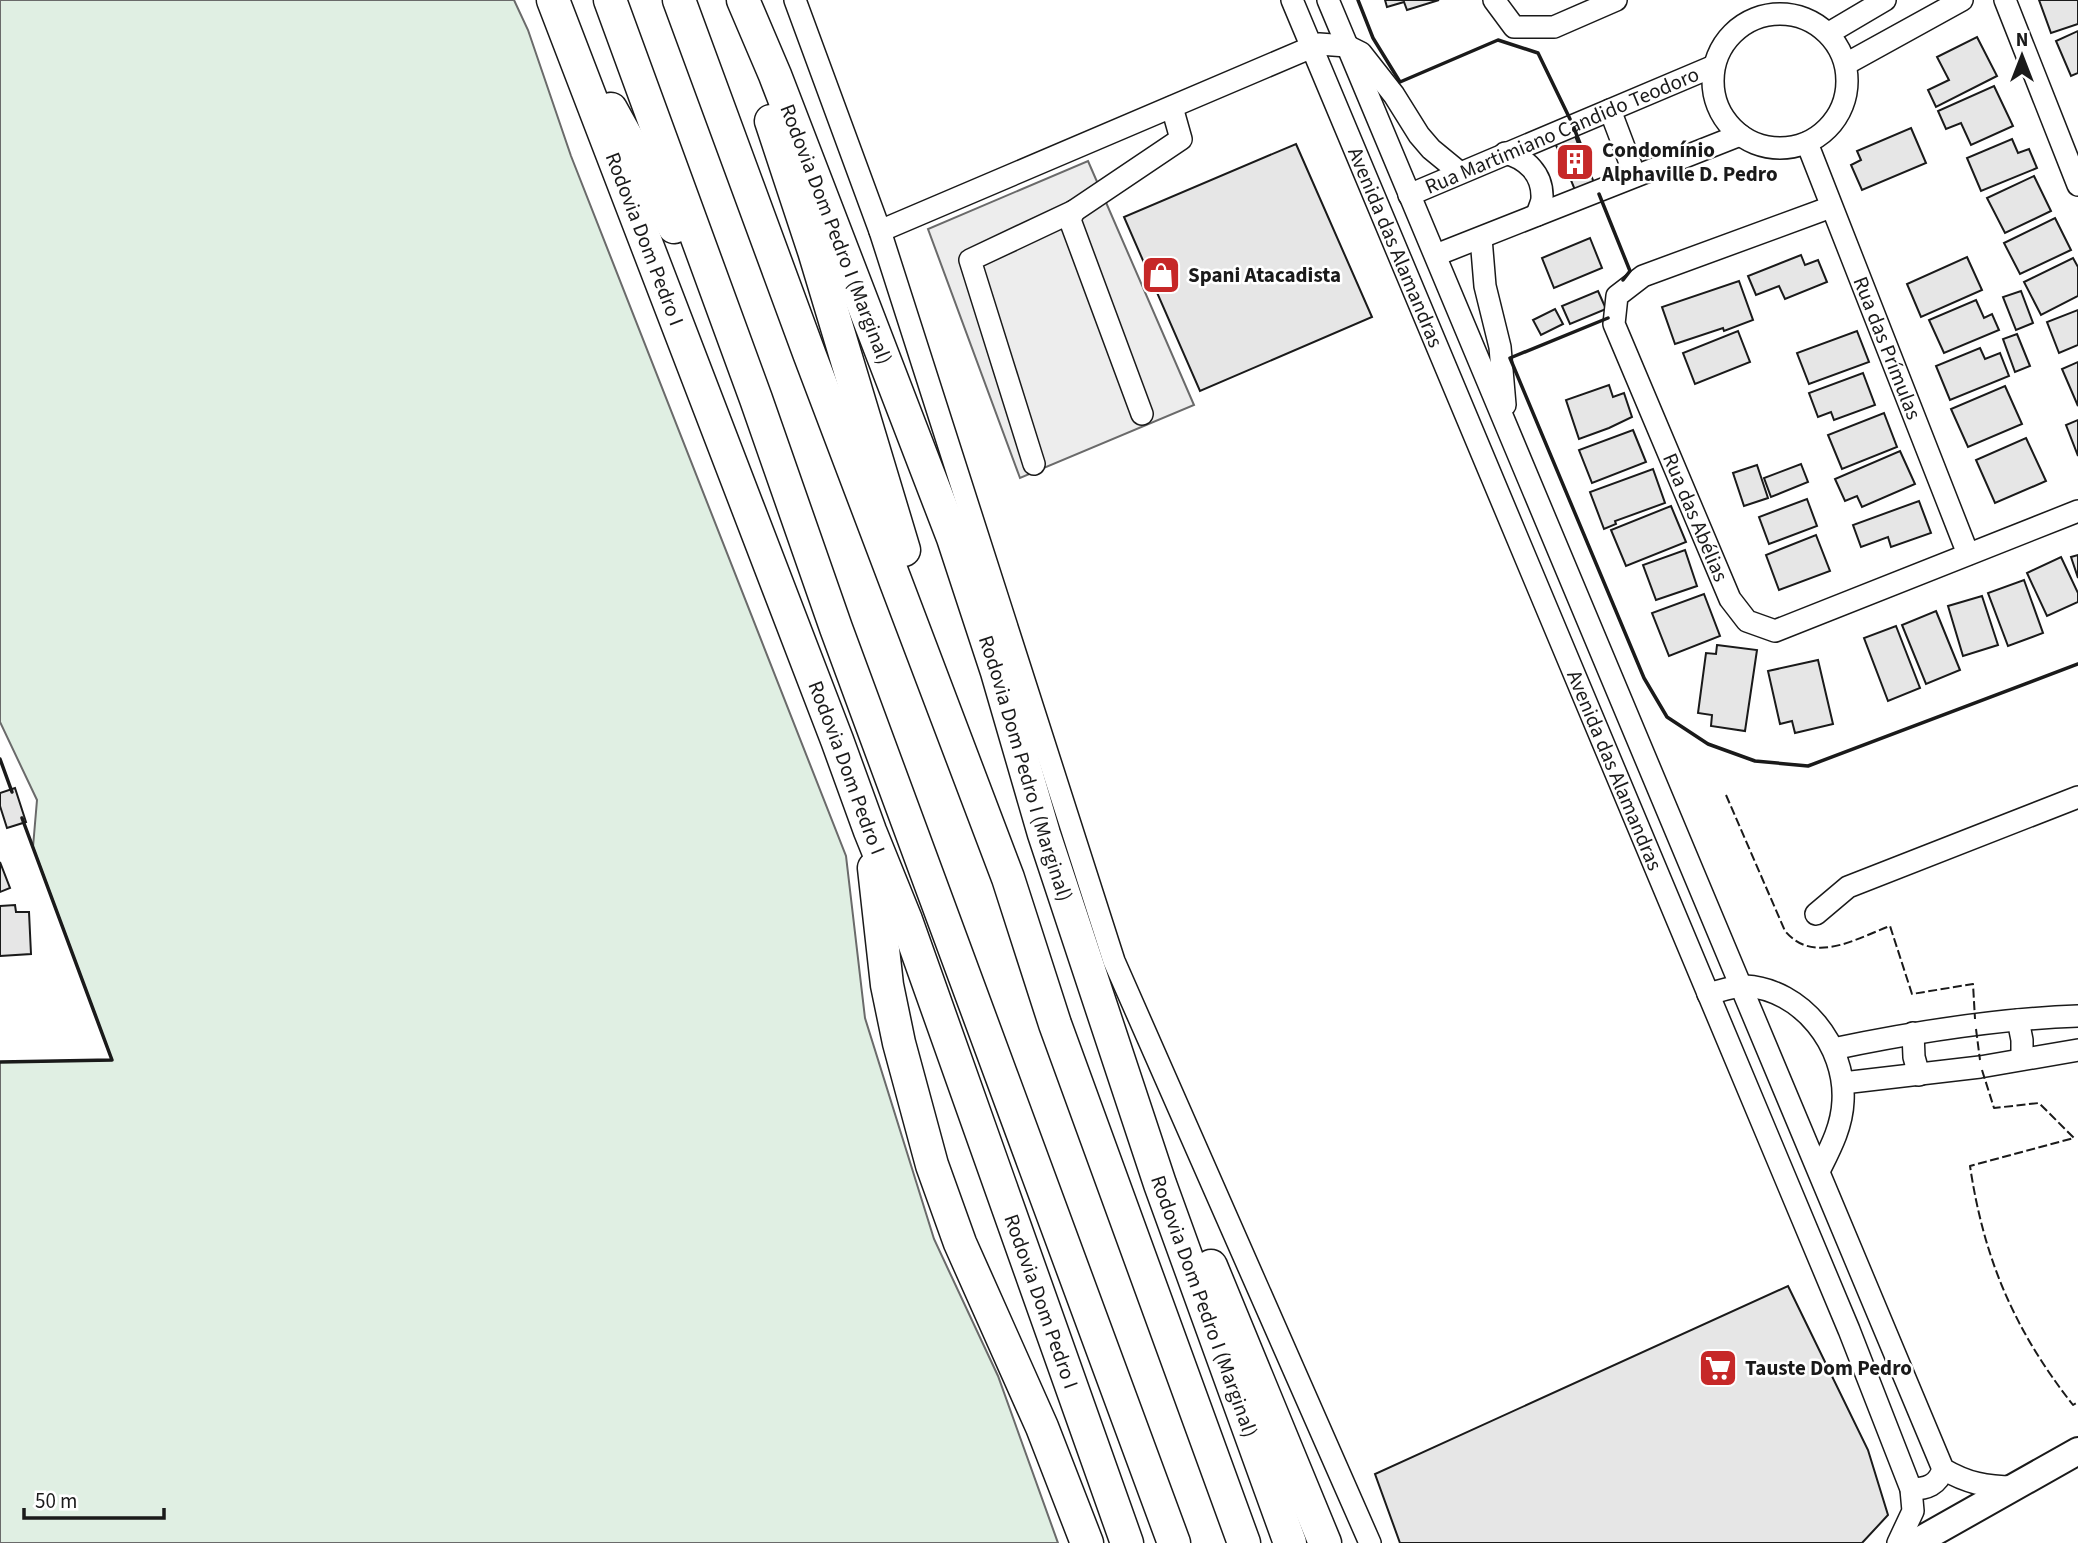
<svg xmlns="http://www.w3.org/2000/svg" width="2078" height="1543" viewBox="0 0 2078 1543" font-family="'Source Sans 3',sans-serif">
	<style>
		.green { fill: #e0efe3; stroke: #6a6a6a; stroke-width: 2 }
		.parking { fill: #ededed; stroke: #6a6a6a; stroke-width: 2 }
		.building { fill: #e6e6e6; stroke: #1a1a1a; stroke-width: 2 }
		.lines { fill: none; stroke-linecap: round; stroke-linejoin: round }
		.minor-casing { stroke: #1a1a1a; stroke-width: 24 }
		.major-casing { stroke: #1a1a1a; stroke-width: 30 }
		.highway-casing { stroke: #1a1a1a; stroke-width: 35 }
		.minor { stroke: #fff; stroke-width: 21 }
		.major { stroke: #fff; stroke-width: 26 }
		.highway { stroke: #fff; stroke-width: 32 }
		.fence { stroke: #1a1a1a; stroke-width: 2; stroke-dasharray: 9 3.5; stroke-linecap: butt }
		.wall { stroke: #1a1a1a; stroke-width: 3.5 }
		.labels { text-anchor: middle; dominant-baseline: central; stroke-width: 5; stroke-linejoin: round; paint-order: stroke }
		.street-label { font-size: 21px; fill: #1a1a1a; stroke: #fff }
		.poi-label { font-size: 21px; font-weight: bold; fill: #1a1a1a; stroke: #fff; text-anchor: start }
	</style>
	<rect width="100%" height="100%" fill="#fff"/>
	<path class="green" d="M0,0H514L528,30L571,156L846,856L865,1018L934,1239L998,1376L1058,1543H0V1062L112,1060L33,847L37,800L0,722Z"/>
	<path class="parking" d="M1088,161L1194,405L1020,478L928,229Z"/>
	<g class="building">
		<path d="M1385,0H1439L1407,10L1404,2L1387,7Z"/>
		<path d="M2039,0H2078V24L2051,33Z"/>
		<path d="M2078,31V73L2071,76L2056,41Z"/>
		<path d="M1977,37L1997,76L1936,107L1928,90L1949,80L1937,57Z"/>
		<path d="M1994,86L2013,126L1971,145L1961,123L1946,129L1938,111Z"/>
		<path d="M1572,128L1581,152L1577,153L1583,167L1587,165L1596,188L1577,195L1568,173L1572,172L1566,158L1562,159L1552,136Z"/>
		<path d="M1911,128L1926,163L1862,190L1851,165L1861,160L1857,151Z"/>
		<path d="M2012,139L2018,153L2029,149L2037,168L1981,191L1967,158Z"/>
		<path d="M1296,144L1372,317L1200,391L1124,217Z"/>
		<path d="M2034,176L2051,211L2005,233L1987,198Z"/>
		<path d="M2055,218L2071,250L2020,274L2004,243Z"/>
		<path d="M1590,238L1602,268L1554,288L1542,258Z"/>
		<path d="M1801,255L1805,265L1818,260L1827,282L1785,299L1779,286L1756,295L1748,276Z"/>
		<path d="M1967,257L1982,290L1921,317L1907,284Z"/>
		<path d="M2073,258L2078,267V296L2041,315L2024,282Z"/>
		<path d="M1739,281L1753,320L1724,331L1723,328L1675,344L1662,307Z"/>
		<path d="M1598,291L1606,309L1570,324L1562,306Z"/>
		<path d="M2021,291L2033,323L2016,330L2003,297Z"/>
		<path d="M1976,300L1984,318L1992,314L1999,330L1944,353L1929,320Z"/>
		<path d="M1555,309L1563,324L1541,335L1533,320Z"/>
		<path d="M2078,310V345L2059,353L2047,322Z"/>
		<path d="M1738,331L1750,362L1695,384L1683,353Z"/>
		<path d="M1857,331L1869,362L1809,384L1797,353Z"/>
		<path d="M2017,334L2030,366L2015,372L2003,339Z"/>
		<path d="M1980,348L1985,359L2000,353L2009,376L1950,400L1936,366Z"/>
		<path d="M2078,362V406L2062,369Z"/>
		<path d="M1863,373L1875,405L1834,420L1831,412L1818,417L1809,393Z"/>
		<path d="M1609,385L1613,397L1624,393L1632,417L1609,428L1579,439L1566,400Z"/>
		<path d="M2005,386L2022,424L1968,447L1951,409Z"/>
		<path d="M1884,413L1897,447L1842,469L1828,435Z"/>
		<path d="M2078,420V456L2066,425Z"/>
		<path d="M1633,430L1646,462L1592,483L1579,450Z"/>
		<path d="M2026,438L2046,481L1995,503L1976,460Z"/>
		<path d="M1900,451L1915,484L1862,507L1857,496L1845,501L1835,479Z"/>
		<path d="M1801,464L1808,482L1771,497L1764,478Z"/>
		<path d="M1757,465L1768,498L1744,506L1733,473Z"/>
		<path d="M1653,469L1665,503L1615,521L1616,524L1604,529L1590,492Z"/>
		<path d="M1807,499L1817,526L1769,544L1759,517Z"/>
		<path d="M1919,501L1931,533L1891,547L1888,537L1861,547L1853,525Z"/>
		<path d="M1671,506L1686,542L1626,566L1611,530Z"/>
		<path d="M1816,535L1830,571L1779,590L1766,555Z"/>
		<path d="M1685,550L1697,586L1656,600L1643,565Z"/>
		<path d="M2078,555V578L2071,557Z"/>
		<path d="M2061,557L2078,593V602L2047,616L2027,573Z"/>
		<path d="M2024,580L2043,633L2008,646L1988,593Z"/>
		<path d="M1704,594L1720,636L1669,656L1652,613Z"/>
		<path d="M1982,596L1998,645L1963,656L1948,606Z"/>
		<path d="M1936,611L1960,670L1926,684L1902,625Z"/>
		<path d="M1896,626L1920,688L1888,701L1864,638Z"/>
		<path d="M1717,645L1757,650L1745,731L1711,726L1712,715L1698,713L1706,653L1716,654Z"/>
		<path d="M1818,660L1833,724L1795,733L1792,721L1780,724L1768,671Z"/>
		<path d="M15,788L26,822L7,828L0,806V793Z"/>
		<path d="M0,862L10,888L0,892Z"/>
		<path d="M15,905L16,912H29L31,954L0,956V906Z"/>
		<path d="M1788,1286L1868,1450L1888,1515L1862,1543H1400L1375,1474Z"/>
	</g>
	<g class="lines">
		<g class="minor-casing">
			<g id="minor">
				<path d="M795,0L880,231L1114,961L1370,1543"/>
				<path id="s1" d="M1292,0L1849,1330L1911,1489L1913,1511L1898,1543"/>
				<path d="M1328,0L1943,1469C1967,1483 1986,1487 2014,1487"/>
				<path d="M1494,0L1514,27H1554L1616,0"/>
				<path d="M2005,0L2078,185"/>
				<circle cx="1780" cy="81" r="67"/>
				<path d="M1829,33L1885,0"/>
				<path d="M1846,64L1962,0"/>
				<path d="M1610,110L1635,176"/>
				<path id="s2" d="M1807,143L1968,554"/>
				<path d="M1505,153C1526,158 1543,174 1542,198C1542,203 1538,210 1537,215"/>
				<path id="s3" d="M1409,195L1714,66"/>
				<path id="s4" d="M1831,207L1643,276L1617,296L1614,324L1730,599L1747,621L1775,631L2078,511"/>
				<path d="M1074,211L1070,220L1142,414"/>
				<path d="M880,231L1319,44L1347,46L1361,53L1394,95L1419,135L1431,149L1459,172"/>
				<path d="M1481,238L1485,286L1500,347L1505,405"/>
				<path d="M1436,255L1740,135"/>
				<path d="M1034,464L970,260L1074,211L1181,139L1172,107"/>
				<path d="M1816,914L1848,887L2078,797"/>
				<path d="M1708,994C1720,991 1733,986 1745,986C1802,989 1846,1046 1843,1101C1842,1127 1830,1149 1819,1171"/>
				<path d="M2018,1020L2022,1040V1059"/>
				<path d="M1913,1033L1914,1057L1919,1075"/>
				<path d="M1833,1049C1914,1032 1995,1019 2078,1016"/>
				<path d="M1843,1083L1980,1067L2078,1050"/>
				<path d="M1911,1489C1927,1489 1938,1485 1943,1469"/>
			</g>
		</g>
		<g class="major-casing">
			<path id="major" d="M1915,1543L2078,1451"/>
		</g>
		<g class="highway-casing">
			<g id="highway">
				<path id="s5" d="M553,0L837,740L870,831L906,920L1127,1543"/>
				<path d="M610,0L756,399L836,628L1174,1543"/>
				<path d="M679,0L809,353L1008,878L1055,1024L1244,1543"/>
				<path id="s6" d="M743,0L775,75L953,538L997,672L1044,834L1160,1184L1290,1543"/>
				<path d="M611,109L650,179L674,227"/>
				<path d="M771,121L814,251L904,550"/>
				<path d="M874,868L887,985L899,1043L932,1165L960,1243L1042,1427L1087,1543"/>
				<path d="M1211,1266L1325,1543"/>
			</g>
		</g>
		<use href="#minor" class="minor"/>
		<use href="#major" class="major"/>
		<use href="#highway" class="highway"/>
		<g class="fence">
			<path d="M1726,795L1785,931C1814,965 1855,939 1890,926L1912,994L1973,984L1975,1019"/>
			<path d="M1976,1029L1980,1060"/>
			<path d="M1982,1070L1994,1108L2039,1103L2074,1138L1970,1166C1984,1260 2015,1331 2073,1405L2078,1402"/>
		</g>
		<g class="wall">
			<path d="M1358,0L1373,38L1400,82L1498,40L1538,53L1570,119"/>
			<path d="M1574,128L1589,167"/>
			<path d="M1599,194L1630,271L1623,280"/>
			<path d="M1608,318L1510,358L1644,678L1667,717L1708,744L1755,761L1808,766L2078,664"/>
			<path d="M0,759L12,792"/>
			<path d="M0,1062L112,1060L22,818"/>
		</g>
	</g>
	<defs>
		<g id="building-square" transform="scale(2.0125)"><rect x="-9" y="-9" width="18" height="18" rx="4" fill="#c62828" stroke="#fff"/><path d="M-4-6H4V6H1V3H-1V6H-4ZM-2.5-4.3h1.7v1.8h-1.7ZM.8-4.3h1.7v1.8H.8ZM-2.5-1h1.7V.8h-1.7ZM.8-1h1.7V.8H.8Z" fill="#fff"/></g>
		<g id="shop-square" transform="scale(2.0125)"><rect x="-9" y="-9" width="18" height="18" rx="4" fill="#c62828" stroke="#fff"/><path d="M-5-2.5h2.3a2.7 3.5 0 0 1 5.4 0H5L5.5 6h-11ZM-1.5-2.5h3a1.5 2.3 0 0 0-3 0Z" fill="#fff"/></g>
		<g id="supermarket-square" transform="scale(2.0125)"><rect x="-9" y="-9" width="18" height="18" rx="4" fill="#c62828" stroke="#fff"/><path d="M-6-5.5h2.5l.6 2H6L4.5 2H-2.5L-4.4-4H-6ZM-1.5 3.2a1.3 1.3 0 1 0 .1 0ZM3 3.2a1.3 1.3 0 1 0 .1 0Z" fill="#fff"/></g>
	</defs>
	<g fill-rule="evenodd">
		<use href="#building-square" x="1575" y="162"/>
		<use href="#shop-square" x="1161" y="275"/>
		<use href="#supermarket-square" x="1718" y="1368"/>
	</g>
	<g class="labels">
		<g class="street-label">
			<text stroke="none"><textPath href="#s3" startOffset="166">Rua Martimiano Candido Teodoro</textPath></text>
			<text stroke="none"><textPath href="#s6" startOffset="252">Rodovia Dom Pedro I (Marginal)</textPath></text>
			<text stroke="none"><textPath href="#s5" startOffset="256">Rodovia Dom Pedro I</textPath></text>
			<text stroke="none"><textPath href="#s1" startOffset="268">Avenida das Alamandras</textPath></text>
			<text stroke="none"><textPath href="#s2" startOffset="220">Rua das Prímulas</textPath></text>
			<text stroke="none"><textPath href="#s4" startOffset="471">Rua das Abélias</textPath></text>
			<text stroke="none"><textPath href="#s6" startOffset="819">Rodovia Dom Pedro I (Marginal)</textPath></text>
			<text stroke="none"><textPath href="#s5" startOffset="822">Rodovia Dom Pedro I</textPath></text>
			<text stroke="none"><textPath href="#s1" startOffset="835">Avenida das Alamandras</textPath></text>
			<text stroke="none"><textPath href="#s5" startOffset="1390">Rodovia Dom Pedro I</textPath></text>
			<text stroke="none"><textPath href="#s6" startOffset="1386">Rodovia Dom Pedro I (Marginal)</textPath></text>
		</g>
		<g class="poi-label">
			<text x="1602" y="150">Condomínio<tspan x="1602" dy="24">Alphaville D. Pedro</tspan></text>
			<text x="1188" y="275">Spani Atacadista</text>
			<text x="1745" y="1368">Tauste Dom Pedro</text>
		</g>
	</g>
	<g transform="translate(2022 56)" stroke="#ffffff" stroke-width="5" paint-order="stroke">
	<path d="M0-5L12 26L0 18L-12 26Z" fill="#1a1a1a"/>
	<text y="-10" font-size="19" font-weight="bold" text-anchor="middle" fill="#1a1a1a">N</text>
	</g>
	<path d="M24 1508v10h140v-10" fill="none" stroke="#1a1a1a" stroke-width="3.5"/>
	<text x="35" y="1508" font-size="21" fill="#1a1a1a" stroke="#ffffff" stroke-width="5" paint-order="stroke">50 m</text>
</svg>
